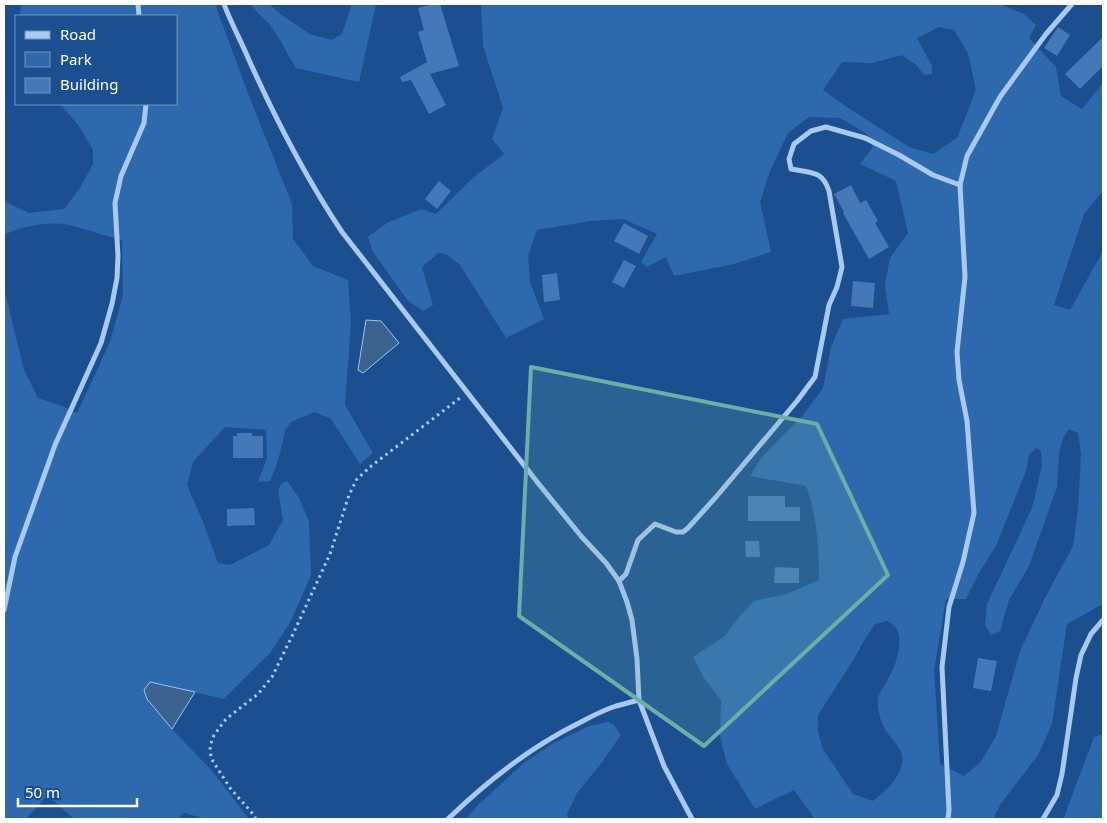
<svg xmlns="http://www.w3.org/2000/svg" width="1107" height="823" viewBox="0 0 1107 823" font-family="'Noto Sans',sans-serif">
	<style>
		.green { fill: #2e69ad; fill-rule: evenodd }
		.water { fill: #3c6290; stroke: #9cc4f0 }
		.building { fill: #4478b7 }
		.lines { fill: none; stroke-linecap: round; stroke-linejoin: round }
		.path { stroke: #a9c9ee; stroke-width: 3; stroke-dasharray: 2.5 4; stroke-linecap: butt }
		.street { stroke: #a9c9ee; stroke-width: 5 }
		.marked { fill: #6fada8; fill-opacity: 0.2; stroke: #6fada8; stroke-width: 4; stroke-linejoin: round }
	</style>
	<rect width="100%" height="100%" fill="#1b4f8f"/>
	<g class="green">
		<path d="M22,4H215L249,96L292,204L293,239L313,266L348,280L351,322L345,405L373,453L360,464L331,419L315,412L291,422L285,431L278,461L270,481L258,482L267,458L266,430L225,427L193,462L187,485L203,522L218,563L230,565L269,545L283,520L278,490L282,483L287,481L299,498L309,521L311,575L291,621L270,653L224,699L150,682L145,690L147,699L172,729L213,772L249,819H202L199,817L184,813L177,819H74L54,801L45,798L26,819H4V288L24,370L38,398L62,406L77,413L110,342L123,295L122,240C104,236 87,229 69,225C50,221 21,226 4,235V201L29,213L64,209L80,188L93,164V150L79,126L60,104H176V16H19Z"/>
		<path d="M251,4H269L283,16L310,34L332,40L342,34L352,4H376L359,82L296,68C287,53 280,38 269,24C263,17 255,12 251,4Z"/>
		<path d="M481,4H999L1024,14L1036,25L1029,38L1056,67L1061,96L1082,109L1103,83V191L1084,214L1054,305L1070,310L1103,251V604L1067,624L1052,724L1038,755L1000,805L993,819H815L794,790L755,809L727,764L720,737L721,700L704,678L693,657L725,636L739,617L754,601L787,594L819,580C819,549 817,515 806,486L750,476L761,458L803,415L823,388L831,347L843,319L889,314L885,284L890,258L908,233L896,181L860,164L873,147L867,134L840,118L809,117L788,133L770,171L760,202L771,252L734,264L674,276L666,257L647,267L641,262L657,234L623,219L591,221L537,230L528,256L530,282L544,319L506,338L460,265L446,254L438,253L422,267L433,305L423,311L408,301L373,252L368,237L387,223L421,209L436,214L474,177L504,154L492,139L503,108L483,46ZM939,27L954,30L968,53L976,90L957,138L933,154L909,147L850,109L823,90L842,62L872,63L902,55L916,65L924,75L932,74V66L917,38ZM1069,429L1078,433L1081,454L1078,509L1073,546L1045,598L1020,651L996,736L980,763L964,776L940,764L934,670L946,599H966L980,571L996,546L1026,471L1029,455L1036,448L1041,451L1042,465L1032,508L987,604L985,625L991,635L1000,631L1009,600L1029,566L1057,487L1059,454L1063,438ZM887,621C890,623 895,625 896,628C905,641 895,667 888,679C885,686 878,693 878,700C877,711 881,723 887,732C893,742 905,750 902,762C900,779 885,791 873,801L853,794L823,749L818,732V715L854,659L865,639L875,624Z"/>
		<path d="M608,722L614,725L621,735L600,765L577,793L567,814L569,819H466L479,804L525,762L552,744L589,726Z"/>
		<path d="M1103,734V819H1066L1064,817L1094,737Z"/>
	</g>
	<g class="water">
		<path d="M366,320L381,321L399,343L363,373L358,370Z"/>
		<path d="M150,682L195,692L172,729L147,699L144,690Z"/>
	</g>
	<g class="building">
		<path d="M434,4H440L459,66L430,74L446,105L429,114L411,80L402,82L400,77L427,62L418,32L424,30L418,8Z"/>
		<path d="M1058,27L1070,35L1057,56L1044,48Z"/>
		<path d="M1103,37V66L1080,89L1065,74Z"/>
		<path d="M439,181L451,191L437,209L425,199Z"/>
		<path d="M851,185L860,203L866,200L878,221L875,223L889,247L869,259L843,213L844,212L834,194Z"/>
		<path d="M624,223L648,236L639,254L614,241Z"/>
		<path d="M624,260L636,266L624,288L612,282Z"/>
		<path d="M557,273L560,300L544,302L542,275Z"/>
		<path d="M853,281L875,283L873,308L851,306Z"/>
		<path d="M237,433H252V436H263V458H233V436H237Z"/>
		<path d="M748,496H785V507H800V521H748Z"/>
		<path d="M254,508L255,525L227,526V509Z"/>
		<path d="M745,541H759L760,557H746Z"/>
		<path d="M775,567L799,568V583H774Z"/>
		<path d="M978,658L997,661L991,691L973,688Z"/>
	</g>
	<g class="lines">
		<path class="path" d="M256,819L253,814L230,788L211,758L210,746L214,735L226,719L258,694L272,677L294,632L330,554L349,495L357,479L370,467L460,398"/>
		<g class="street">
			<path d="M138,4L139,16"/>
			<path d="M224,4C231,23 241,41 249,60C276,120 306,178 342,232L538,483L581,536L606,563L619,581L627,602L632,620L637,659L639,700L664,766L692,819"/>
			<path d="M619,581L626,574L638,540L655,524L676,532H683L688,528L716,497L776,426L797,401L815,377L829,305L837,287L842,267L829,191C822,170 811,173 791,169L789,159L794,144L811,131L826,127L865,138L899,155L933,175L960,185"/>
			<path d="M4,610L15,557L55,445L101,343L112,304L117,278L118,256L115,203L121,176L144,123L146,104"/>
			<path d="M448,819C487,781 532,746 581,722C592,716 604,710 616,706C624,704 631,702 639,700"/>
			<path d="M948,819L949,810L942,667L949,607L963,562L974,513L967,421L959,380L957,352L965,277L960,185L967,156L1000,97L1046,34L1072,4"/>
			<path d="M1043,819L1057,795L1062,774L1076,678L1081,655L1091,634L1103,620"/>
		</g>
	</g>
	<path class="marked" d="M531,367L817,424L888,575L704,746L519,616Z"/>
	<rect width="1107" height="823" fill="none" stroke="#ffffff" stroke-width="10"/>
	<rect x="15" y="15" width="162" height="90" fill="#1b4f8f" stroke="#7695bc"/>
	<rect x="25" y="31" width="25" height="8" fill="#a9c9ee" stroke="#7695bc"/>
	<text x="60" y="40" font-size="15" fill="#ffffff">Road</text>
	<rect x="25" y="52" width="25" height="15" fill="#2e69ad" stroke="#7695bc"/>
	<text x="60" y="65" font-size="15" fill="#ffffff">Park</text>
	<rect x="25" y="78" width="25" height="15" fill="#4478b7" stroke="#7695bc"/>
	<text x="60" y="90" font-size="15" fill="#ffffff">Building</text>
	<path d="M18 798v8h119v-8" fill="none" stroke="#ffffff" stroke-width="2.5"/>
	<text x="25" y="798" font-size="15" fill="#ffffff" stroke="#1b4f8f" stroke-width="4" paint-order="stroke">50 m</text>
</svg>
